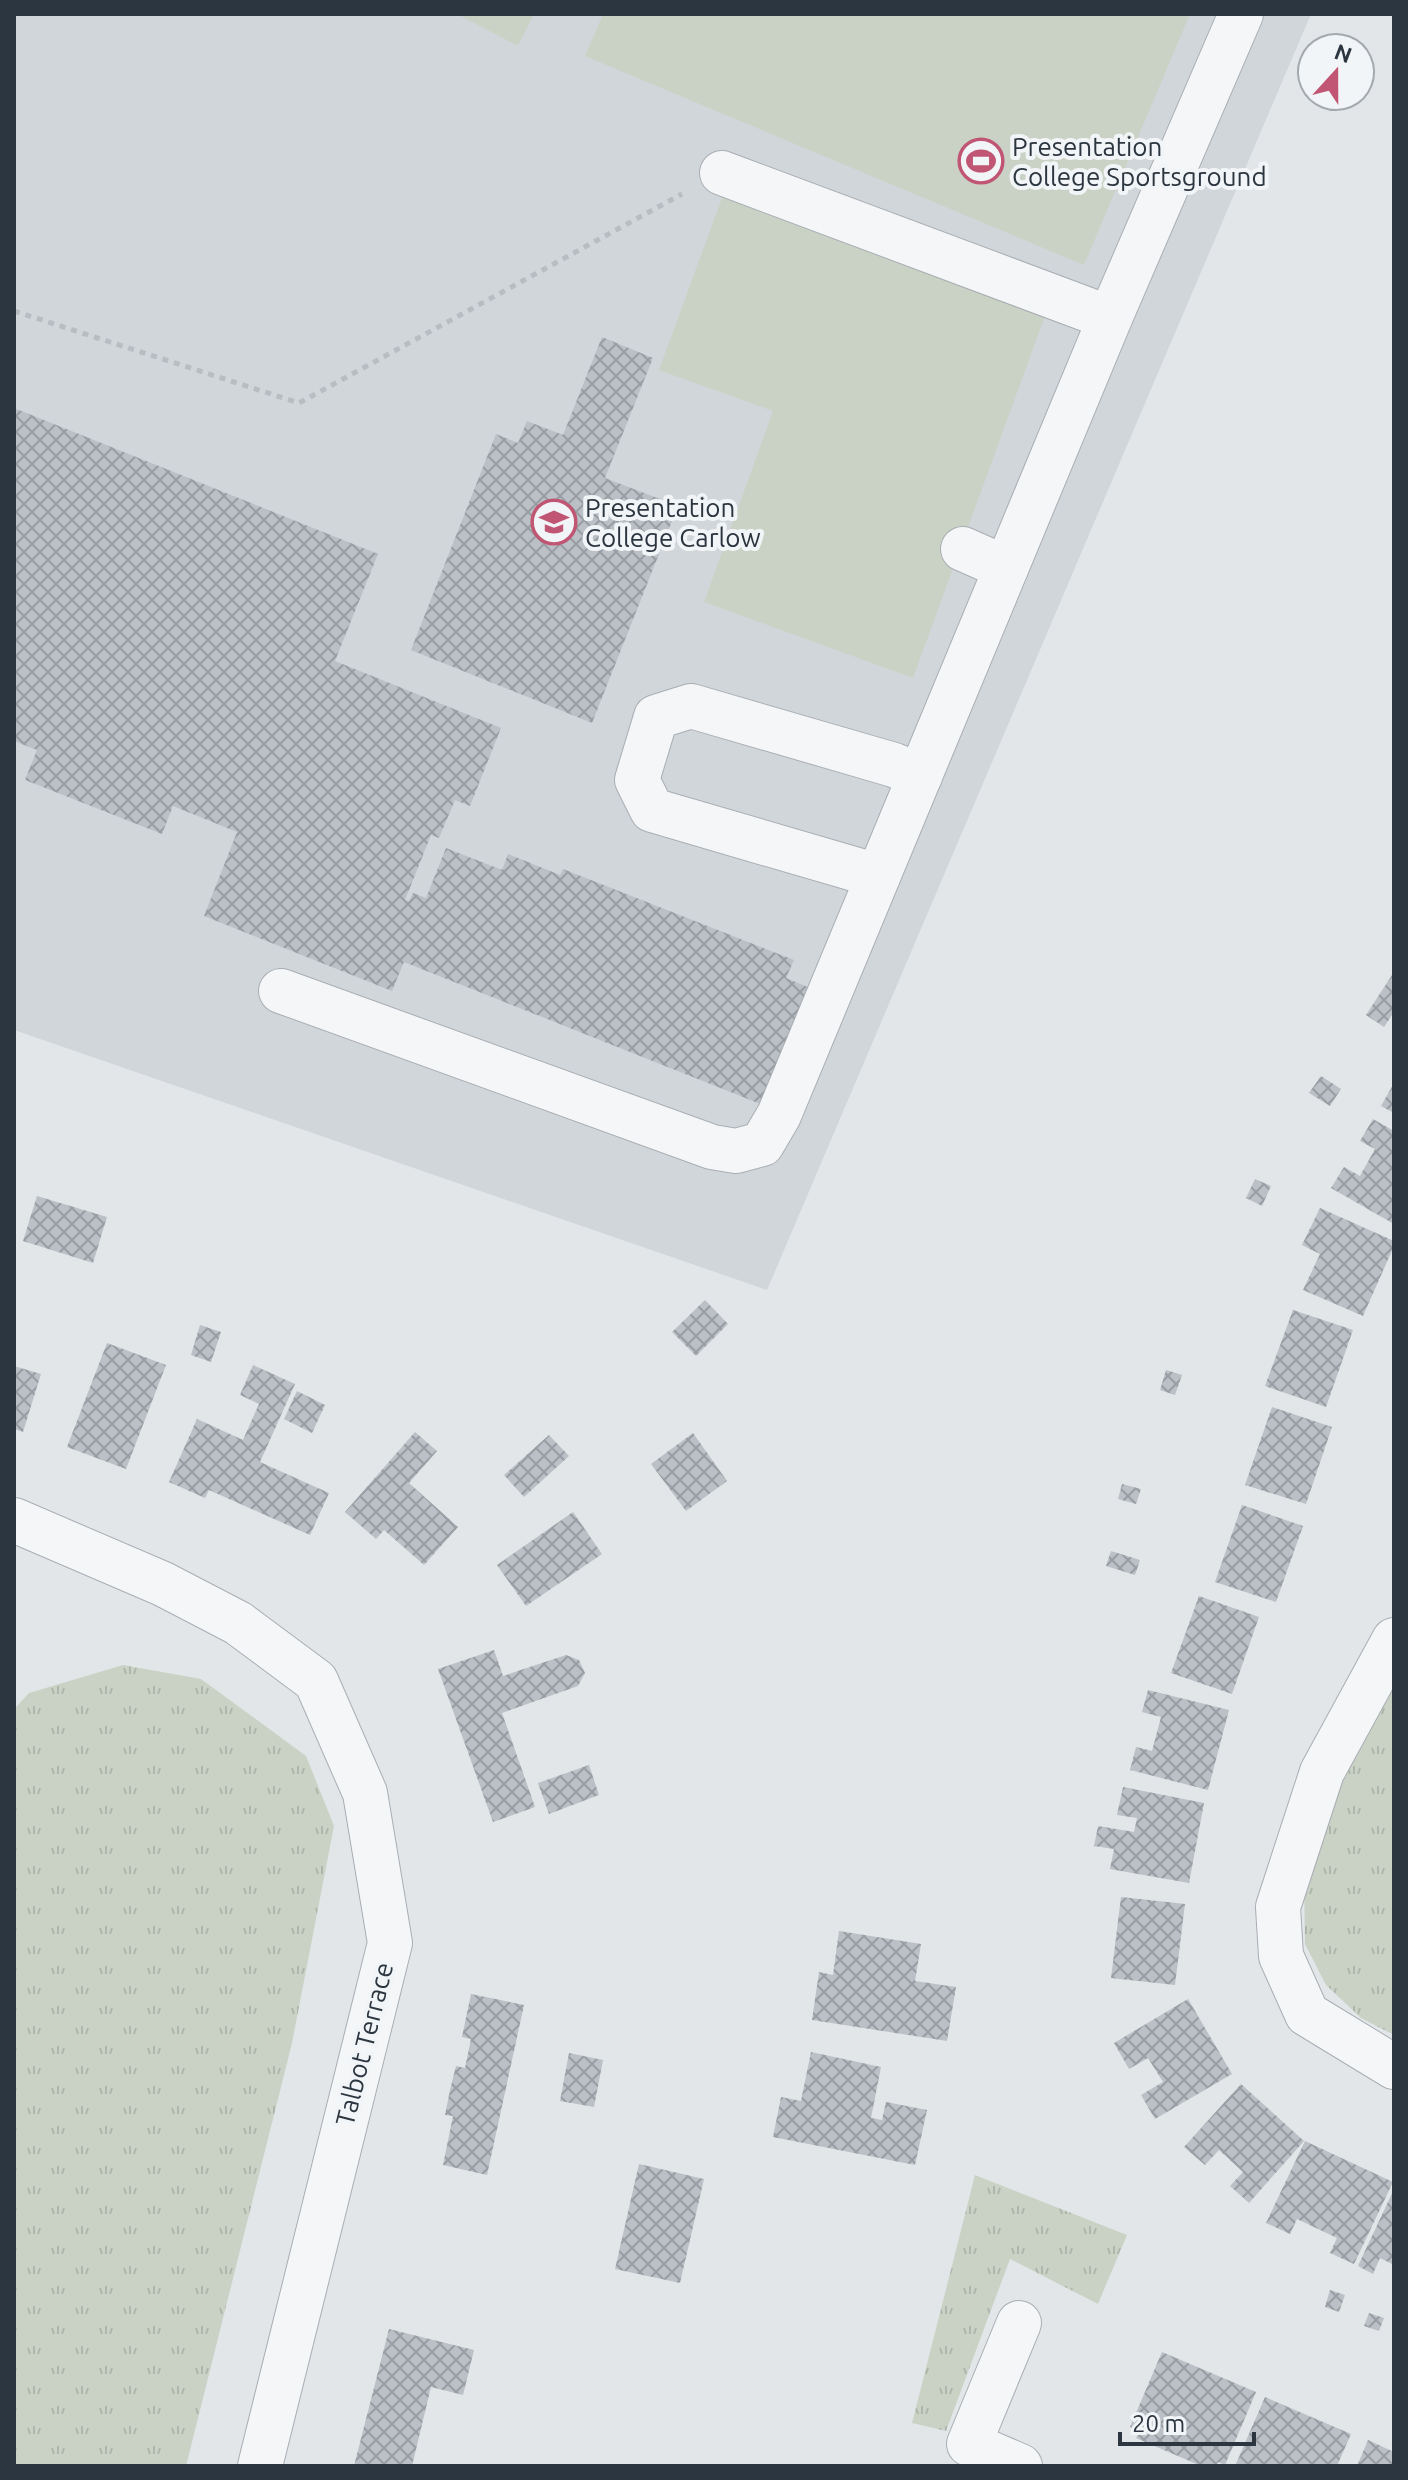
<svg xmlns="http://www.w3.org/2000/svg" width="1408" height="2480" viewBox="0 0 1408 2480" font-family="Ubuntu,sans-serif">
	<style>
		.built { fill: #d1d6db }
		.grass { fill: url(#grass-tufts) }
		.garden { fill: #cad2c5 }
		.building { fill: url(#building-cross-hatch) }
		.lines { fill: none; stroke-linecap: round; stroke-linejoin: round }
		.minor-casing { stroke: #a8aeb3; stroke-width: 46 }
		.path { stroke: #b9bcc1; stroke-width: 5; stroke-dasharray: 6 6; stroke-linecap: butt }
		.minor { stroke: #f5f6f8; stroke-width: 44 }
		.labels { text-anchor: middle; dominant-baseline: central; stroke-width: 8; stroke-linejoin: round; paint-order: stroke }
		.poi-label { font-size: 26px; fill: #2c3640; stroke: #f2f5f7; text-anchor: start }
		.street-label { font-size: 26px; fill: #2c3640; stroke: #f2f5f7 }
	</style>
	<defs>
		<pattern id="grass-tufts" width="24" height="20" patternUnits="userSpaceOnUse" patternTransform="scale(2)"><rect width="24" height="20" fill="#cad2c5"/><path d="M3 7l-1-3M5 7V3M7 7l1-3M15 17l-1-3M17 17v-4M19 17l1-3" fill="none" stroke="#aeb5aa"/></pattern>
		<pattern id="building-cross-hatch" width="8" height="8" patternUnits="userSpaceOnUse" patternTransform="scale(2)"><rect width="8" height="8" fill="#bac0c6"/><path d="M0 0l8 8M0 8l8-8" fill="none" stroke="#979da2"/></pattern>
	</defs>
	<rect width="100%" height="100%" fill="#e3e6e9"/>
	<path class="built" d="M14,14H1311L767,1290L14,1030Z"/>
	<g class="grass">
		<path d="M123,1665L201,1679L306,1756L334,1826L292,2043L186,2466H14V1709L29,1693Z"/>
		<path d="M1394,1669V2035L1361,2018L1326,1985L1305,1944L1304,1881L1334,1796Z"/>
		<path d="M975,2175L1127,2235L1098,2304L1010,2259L946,2431L912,2423Z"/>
	</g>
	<g class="garden">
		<path d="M457,14H534L518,46Z"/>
		<path d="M603,14H1190L1084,265L585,56Z"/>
		<path d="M726,187L1049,305L913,678L704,602L773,411L659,370Z"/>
	</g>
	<g class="building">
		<path d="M602,337L653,358L605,478L678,506L592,723L411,650L496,434L518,443L527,421L563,435Z"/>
		<path d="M14,408L378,554L335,661L501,728L470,806L455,800L439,838L431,835L405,900L409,901L413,893L426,898L446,848L502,870L508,854L560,875L563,869L794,960L786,978L810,988L763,1105L404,962L392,991L204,916L237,832L173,806L162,834L25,780L37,750L14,741Z"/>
		<path d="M1394,972V1012L1384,1027L1366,1015Z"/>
		<path d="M1321,1076L1341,1089L1330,1106L1309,1093Z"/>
		<path d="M1394,1083V1113L1381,1106Z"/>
		<path d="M1373,1119L1394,1131V1224L1331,1188L1344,1167L1360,1176L1375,1149L1360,1141Z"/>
		<path d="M1255,1179L1271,1186L1262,1206L1246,1198Z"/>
		<path d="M37,1196L107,1217L93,1263L23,1241Z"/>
		<path d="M1320,1208L1394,1241V1246L1363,1316L1303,1290L1320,1254L1302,1245Z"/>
		<path d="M705,1300L728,1324L696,1356L672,1332Z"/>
		<path d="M1293,1310L1353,1330L1326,1407L1265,1386Z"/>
		<path d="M200,1325L221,1332L211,1362L191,1355Z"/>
		<path d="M107,1343L166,1365L126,1469L67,1447Z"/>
		<path d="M253,1365L295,1384L260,1462L329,1493L310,1535L209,1490L205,1498L169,1482L197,1419L243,1440L259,1404L240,1395Z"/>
		<path d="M14,1366L41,1374L23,1432L14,1429Z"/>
		<path d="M1166,1370L1182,1375L1175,1395L1160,1390Z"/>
		<path d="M297,1391L325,1405L312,1433L284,1419Z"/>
		<path d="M1272,1407L1332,1427L1306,1504L1245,1485Z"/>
		<path d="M415,1432L437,1451L409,1483L458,1527L424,1565L384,1530L376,1539L345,1512Z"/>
		<path d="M693,1433L727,1481L686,1511L651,1464Z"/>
		<path d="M549,1435L569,1456L524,1497L504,1475Z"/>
		<path d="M1122,1484L1141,1489L1136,1504L1118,1499Z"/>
		<path d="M1242,1505L1303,1526L1276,1602L1215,1582Z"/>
		<path d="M573,1512L602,1554L526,1606L497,1565Z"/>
		<path d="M1111,1551L1140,1560L1135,1575L1106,1566Z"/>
		<path d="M1199,1596L1259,1617L1232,1694L1171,1673Z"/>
		<path d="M494,1650L503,1676L566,1655L579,1660L585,1673L578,1686L502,1713L535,1807L493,1822L438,1669Z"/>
		<path d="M1148,1690L1229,1710L1208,1790L1130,1770L1136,1747L1152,1751L1161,1717L1142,1712Z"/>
		<path d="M589,1765L599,1795L549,1814L538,1783Z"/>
		<path d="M1123,1787L1204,1803L1189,1883L1110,1869L1114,1849L1094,1846L1098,1826L1134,1832L1137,1818L1117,1815Z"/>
		<path d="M1121,1897L1185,1904L1175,1985L1111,1978Z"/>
		<path d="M839,1931L921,1944L915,1981L956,1987L947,2041L812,2020L819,1972L833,1975Z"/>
		<path d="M471,1994L524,2005L487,2175L443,2165L453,2116L445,2115L450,2090L456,2066L465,2068L471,2039L462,2037Z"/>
		<path d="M1188,1999L1232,2074L1155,2119L1141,2095L1163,2082L1148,2058L1129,2069L1114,2043Z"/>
		<path d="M811,2052L881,2067L871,2118L882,2120L886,2102L927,2110L915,2165L773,2137L781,2097L801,2101Z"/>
		<path d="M569,2053L603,2060L594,2107L560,2101Z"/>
		<path d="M1241,2084L1304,2141L1249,2203L1230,2186L1243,2172L1219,2150L1205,2165L1184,2147Z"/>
		<path d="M1305,2141L1393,2182L1354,2264L1330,2253L1337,2238L1297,2219L1290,2234L1266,2223Z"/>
		<path d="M639,2164L704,2179L680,2283L615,2269Z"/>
		<path d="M1394,2189V2265L1380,2258L1373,2274L1358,2266Z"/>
		<path d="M1330,2290L1345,2295L1339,2312L1325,2307Z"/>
		<path d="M1369,2313L1384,2318L1379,2331L1364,2326Z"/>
		<path d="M389,2329L474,2350L463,2395L431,2387L412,2466H354Z"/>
		<path d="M1162,2352L1256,2392L1225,2465L1218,2462L1216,2466H1201L1136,2438L1140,2431L1130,2427Z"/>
		<path d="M1265,2397L1351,2434L1337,2466H1235Z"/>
		<path d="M1368,2440L1394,2452V2466H1357Z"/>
	</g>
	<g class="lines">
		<g class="minor-casing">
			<g id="minor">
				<path d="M722,173L1110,318"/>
				<path d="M963,549L1006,568"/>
				<path d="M878,876L652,810L637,780L656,717L691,706L894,765L920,776"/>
				<path d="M281,991L712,1147L736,1151L762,1144L779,1115L1110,318L1241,14"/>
				<path d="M14,1520L163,1584L238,1623L316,1681L365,1793L390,1943L260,2466"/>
				<path d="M1394,1640L1322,1772L1278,1907L1281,1956L1307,2014L1394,2067"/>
				<path d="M1019,2323L969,2444L1020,2466"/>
			</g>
		</g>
		<path class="path" d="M14,311L299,403L682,194"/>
		<use href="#minor" class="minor"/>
	</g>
	<defs>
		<g id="stadium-ring" transform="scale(2.3)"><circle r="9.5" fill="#f2f5f7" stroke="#c05673" stroke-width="1.5"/><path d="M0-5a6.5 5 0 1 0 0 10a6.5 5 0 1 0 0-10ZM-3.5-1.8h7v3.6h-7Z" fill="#c05673"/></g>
		<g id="school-ring" transform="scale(2.3)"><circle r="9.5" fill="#f2f5f7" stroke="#c05673" stroke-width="1.5"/><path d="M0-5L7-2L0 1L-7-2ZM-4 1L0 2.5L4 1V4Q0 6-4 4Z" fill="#c05673"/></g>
	</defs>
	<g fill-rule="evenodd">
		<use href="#stadium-ring" x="981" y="161"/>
		<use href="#school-ring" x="554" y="522"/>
	</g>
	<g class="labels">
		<g class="poi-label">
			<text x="1012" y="146">Presentation<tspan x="1012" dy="30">College Sportsground</tspan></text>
			<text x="585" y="507">Presentation<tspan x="585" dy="30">College Carlow</tspan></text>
		</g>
		<g class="street-label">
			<text transform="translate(364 2044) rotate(-76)">Talbot Terrace</text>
		</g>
	</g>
	<rect width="1408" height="2480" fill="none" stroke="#2c3640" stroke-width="32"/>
	<g transform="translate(1336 72) rotate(21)"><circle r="38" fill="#f2f5f7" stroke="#a3a9ae" stroke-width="2"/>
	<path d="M0-6L14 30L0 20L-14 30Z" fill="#c05673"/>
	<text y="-12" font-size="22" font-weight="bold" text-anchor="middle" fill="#2c3640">N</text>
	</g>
	<path d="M1120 2432v12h134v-12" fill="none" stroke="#2c3640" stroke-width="4"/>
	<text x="1132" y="2432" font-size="24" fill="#2c3640" stroke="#f2f5f7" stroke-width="6" paint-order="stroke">20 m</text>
</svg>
